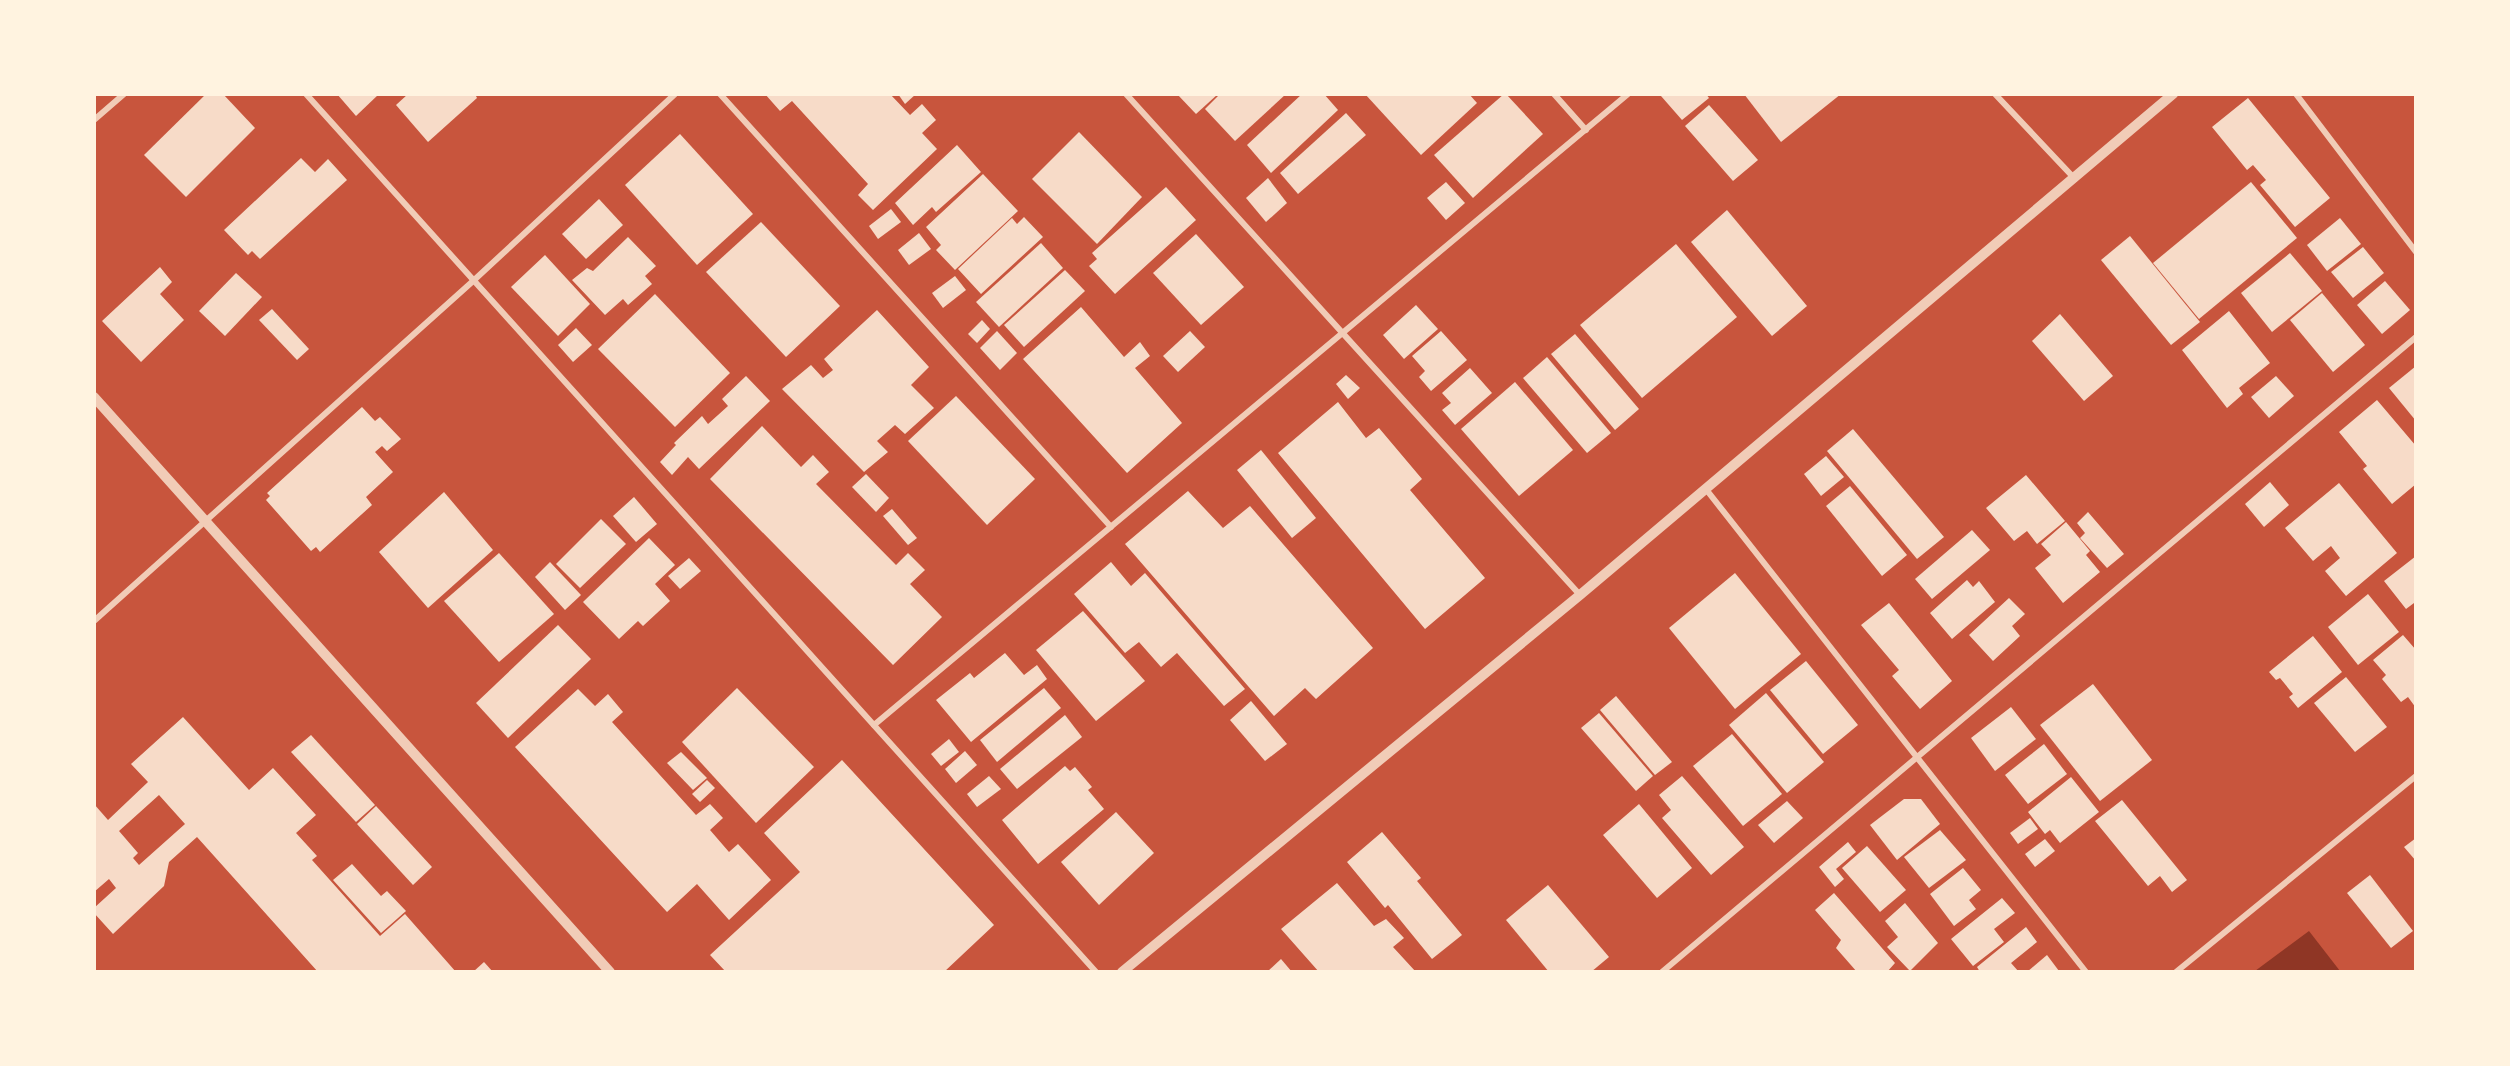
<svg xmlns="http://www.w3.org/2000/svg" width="2510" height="1066" viewBox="0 0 2510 1066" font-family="Commissioner,sans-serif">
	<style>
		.water { fill: #8f3625 }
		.building { fill: #f7dbc8; fill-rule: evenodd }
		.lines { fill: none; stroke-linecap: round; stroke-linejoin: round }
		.minor { stroke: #f1ccb7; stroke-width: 6 }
		.tertiary { stroke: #f1ccb7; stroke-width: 10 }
	</style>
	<rect width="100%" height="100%" fill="#c8553d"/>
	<path class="water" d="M2309,931L2340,971H2255Z"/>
	<g class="building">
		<path d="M206,94H223L255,128L186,197L144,155Z"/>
		<path d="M337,94H379L356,116Z"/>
		<path d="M408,94H475L477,98L428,142L396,105Z"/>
		<path d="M765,94H890L910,115L922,104L936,120L922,133L937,149L873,210L858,195L868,184L792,101L780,111Z"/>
		<path d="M898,94H916L905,104Z"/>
		<path d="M1177,94H1218L1196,114Z"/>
		<path d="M1220,94H1286L1235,141L1205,109Z"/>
		<path d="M1302,94H1324L1338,110L1271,173L1247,145Z"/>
		<path d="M1365,94H1469L1477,103L1421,155Z"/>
		<path d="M1504,94H1506L1543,134L1473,198L1434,155Z"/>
		<path d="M1662,94H1706L1709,98L1682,120L1661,96Z"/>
		<path d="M1744,94H1841L1781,142Z"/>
		<path d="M2248,98L2330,198L2295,227L2260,185L2266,180L2253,165L2247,170L2212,127Z"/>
		<path d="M1709,105L1758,160L1733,181L1685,126Z"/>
		<path d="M1346,113L1366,135L1298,194L1280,173Z"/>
		<path d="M1079,132L1142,197L1097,244L1032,179Z"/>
		<path d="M680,134L753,214L697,265L625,185Z"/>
		<path d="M957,145L981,172L936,212L932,207L913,225L895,203Z"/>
		<path d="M301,158L315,172L328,159L347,180L260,259L252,251L248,255L224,230Z"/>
		<path d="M983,174L1018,211L955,270L936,250L941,245L926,227Z"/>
		<path d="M1268,178L1287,203L1266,222L1246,198Z"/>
		<path d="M1446,182L1465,203L1446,220L1427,198Z"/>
		<path d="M2251,182L2297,238L2199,319L2153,263Z"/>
		<path d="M1166,187L1196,220L1115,294L1089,266L1097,259L1092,253Z"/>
		<path d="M599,199L623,225L586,259L562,234Z"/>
		<path d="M891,209L901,222L878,239L869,226Z"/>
		<path d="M1727,210L1807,306L1772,336L1691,242Z"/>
		<path d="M1024,217L1043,237L981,294L958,269L1012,218L1017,224Z"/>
		<path d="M2340,218L2361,244L2327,271L2307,245Z"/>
		<path d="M761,222L840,306L786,357L706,272Z"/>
		<path d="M919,233L931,249L909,265L898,250Z"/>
		<path d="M1196,234L1244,287L1201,325L1153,273Z"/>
		<path d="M2130,236L2200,322L2171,345L2101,260Z"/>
		<path d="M628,237L656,266L645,276L652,284L628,305L623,299L605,315L572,280L587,268L593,271Z"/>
		<path d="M1041,243L1063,268L999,327L976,302Z"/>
		<path d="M1676,244L1737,317L1642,398L1580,325Z"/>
		<path d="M2363,247L2384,273L2353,298L2331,272Z"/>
		<path d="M2290,253L2322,291L2272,332L2241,293Z"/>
		<path d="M545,255L590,304L558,336L511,287Z"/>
		<path d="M160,267L172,282L160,294L184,320L141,362L102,321Z"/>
		<path d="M1065,270L1085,291L1024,347L1004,325Z"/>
		<path d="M236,273L262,297L225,336L199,311Z"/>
		<path d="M955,276L966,290L943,308L932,293Z"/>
		<path d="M2385,281L2410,310L2382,334L2357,305Z"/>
		<path d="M2322,293L2365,345L2333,372L2290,320Z"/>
		<path d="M655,294L730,373L675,427L598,349Z"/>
		<path d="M1416,305L1438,329L1404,359L1383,335Z"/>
		<path d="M1081,307L1124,357L1140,342L1150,356L1135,368L1182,423L1127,473L1023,359Z"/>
		<path d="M272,309L309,349L297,360L259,320Z"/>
		<path d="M877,310L929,367L911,385L934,408L905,434L895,425L877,441L888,452L864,472L782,389L811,365L823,378L833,370L824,359Z"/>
		<path d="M2229,311L2270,363L2239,388L2243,394L2227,408L2182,350Z"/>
		<path d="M2060,314L2113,376L2084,401L2032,341Z"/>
		<path d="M982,320L990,329L977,343L968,334Z"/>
		<path d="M576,328L592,345L573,362L558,345Z"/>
		<path d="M997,331L1017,353L1000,370L980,348Z"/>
		<path d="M1190,331L1205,347L1178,372L1163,356Z"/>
		<path d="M1441,331L1467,360L1431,391L1419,377L1425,371L1412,356Z"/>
		<path d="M1575,334L1639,409L1615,430L1551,354Z"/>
		<path d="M1547,357L1611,433L1587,453L1523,378Z"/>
		<path d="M2416,366V421L2389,388Z"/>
		<path d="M1470,368L1492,393L1455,425L1442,410L1451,403L1442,393Z"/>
		<path d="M1346,375L1360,388L1348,399L1336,384Z"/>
		<path d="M746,376L770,401L699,469L688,457L672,475L660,462L676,445L674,443L702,416L708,424L728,406L722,399Z"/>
		<path d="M2276,376L2294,396L2269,418L2251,397Z"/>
		<path d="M1515,382L1573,450L1519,496L1461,429Z"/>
		<path d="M956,396L1035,479L987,525L908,441Z"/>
		<path d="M2377,400L2416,446V484L2392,504L2363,469L2367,466L2339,432Z"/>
		<path d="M1338,402L1366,438L1379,428L1422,479L1410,490L1485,578L1425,629L1278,453Z"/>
		<path d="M362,407L375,421L380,417L401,439L387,451L382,446L375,452L393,472L366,497L372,505L320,552L316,547L311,551L266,500L270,496L267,493Z"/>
		<path d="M762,426L801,467L813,455L829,472L816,484L896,565L908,553L925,570L910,584L942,617L893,665L710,479Z"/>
		<path d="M1853,429L1944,537L1917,559L1827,451Z"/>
		<path d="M1261,450L1316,518L1292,538L1237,470Z"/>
		<path d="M1826,456L1844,477L1821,496L1804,474Z"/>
		<path d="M866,474L889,498L876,512L852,487Z"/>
		<path d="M2026,475L2065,521L2037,544L2027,531L2014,541L1986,508Z"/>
		<path d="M2270,482L2289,505L2264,527L2245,504Z"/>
		<path d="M2339,483L2397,553L2346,596L2325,571L2340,558L2331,546L2313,561L2285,528Z"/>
		<path d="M1850,486L1907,555L1882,576L1826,506Z"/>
		<path d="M1188,491L1223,528L1250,506L1373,648L1316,699L1305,688L1274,716L1125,544Z"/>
		<path d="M444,492L493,550L428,608L379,552Z"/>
		<path d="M634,497L657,524L636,542L613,516Z"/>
		<path d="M892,509L917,538L908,545L883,516Z"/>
		<path d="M2088,512L2124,554L2107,568L2080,538L2085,533L2077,523Z"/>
		<path d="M601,519L626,544L580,588L556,564Z"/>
		<path d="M2066,522L2090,551L2086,555L2100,572L2063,603L2035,568L2051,555L2041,544Z"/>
		<path d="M1972,530L1990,550L1932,599L1915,579Z"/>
		<path d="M649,538L675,565L655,584L670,601L643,626L638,621L619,639L583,602Z"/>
		<path d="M499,553L554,614L499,662L444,601Z"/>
		<path d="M2416,556V605L2414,603L2406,609L2384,581Z"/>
		<path d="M689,558L701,571L680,589L668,576Z"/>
		<path d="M550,562L581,595L565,610L535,577Z"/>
		<path d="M1111,562L1131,586L1145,573L1245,689L1224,706L1177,653L1161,667L1139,642L1125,653L1074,594Z"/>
		<path d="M1735,573L1801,654L1735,709L1669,628Z"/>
		<path d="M1967,580L1973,587L1979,581L1995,602L1952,639L1930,613Z"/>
		<path d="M2368,594L2399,632L2358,665L2328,627Z"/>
		<path d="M2009,598L2025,614L2012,626L2020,636L1993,661L1969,635Z"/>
		<path d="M1889,603L1952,681L1920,709L1892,676L1899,670L1861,625Z"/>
		<path d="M1083,611L1145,681L1096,721L1036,650Z"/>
		<path d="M558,625L591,659L508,738L476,703Z"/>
		<path d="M2403,635L2416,650V708L2408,697L2401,702L2382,679L2386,675L2373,660Z"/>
		<path d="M2313,636L2342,672L2298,708L2289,697L2293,694L2280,678L2276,680L2269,672Z"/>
		<path d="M1005,653L1024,675L1037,665L1047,679L971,742L936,700L970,673L974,678Z"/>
		<path d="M1806,661L1858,725L1823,754L1770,690Z"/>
		<path d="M2346,677L2387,727L2355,752L2314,703Z"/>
		<path d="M2093,684L2152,760L2100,801L2040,725Z"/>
		<path d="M737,688L814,767L756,823L682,742Z"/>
		<path d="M1044,688L1061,708L997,762L980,740Z"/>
		<path d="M578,689L595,706L608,694L623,712L612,722L696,815L710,804L723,818L710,830L729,852L738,844L771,880L729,920L697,884L667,912L515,747Z"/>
		<path d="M1766,693L1824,762L1787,793L1729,725Z"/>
		<path d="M1616,696L1672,762L1655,775L1600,710Z"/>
		<path d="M1251,701L1287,744L1265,761L1230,720Z"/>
		<path d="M2011,707L2036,739L1995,771L1971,738Z"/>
		<path d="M1599,713L1653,776L1636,791L1581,728Z"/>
		<path d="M1065,715L1082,737L1017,789L1000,769Z"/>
		<path d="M183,717L249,790L273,768L316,815L296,833L317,856L312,860L380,936L405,914L456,972H318L197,837L169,862L164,886L113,934L94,913V908L116,888L109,879L94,892V804L108,820L148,782L131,764ZM159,795L185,824L139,865L133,858L138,853L119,831Z"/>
		<path d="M1732,734L1782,794L1743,826L1693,766Z"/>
		<path d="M311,735L375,805L356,822L291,752Z"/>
		<path d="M949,739L959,752L941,766L931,754Z"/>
		<path d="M2044,744L2067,774L2028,804L2005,775Z"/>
		<path d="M965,751L977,765L956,783L945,769Z"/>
		<path d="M681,752L707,778L693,790L667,763Z"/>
		<path d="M842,760L994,925L944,972H726L710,955L800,872L764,833Z"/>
		<path d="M1065,766L1070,771L1075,767L1092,787L1088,790L1104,809L1038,864L1002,820Z"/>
		<path d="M989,776L1001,789L977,807L967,794Z"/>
		<path d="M1682,776L1744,847L1711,875L1662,818L1671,810L1659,795Z"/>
		<path d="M2071,777L2099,812L2060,843L2050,830L2045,834L2028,812Z"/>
		<path d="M707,780L715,788L700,802L692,794Z"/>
		<path d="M1904,799H1921L1940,824L1897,860L1870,825Z"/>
		<path d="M2122,800L2187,880L2172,892L2160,876L2148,886L2095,821Z"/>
		<path d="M1787,801L1803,818L1774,843L1758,825Z"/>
		<path d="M1639,804L1692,868L1657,898L1603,835Z"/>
		<path d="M376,806L432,867L413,885L357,824Z"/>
		<path d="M1116,812L1154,853L1099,905L1061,862Z"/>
		<path d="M2030,818L2038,829L2018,844L2010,833Z"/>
		<path d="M1940,830L1966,860L1929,888L1904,857Z"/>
		<path d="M1382,832L1421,878L1417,881L1462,935L1432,959L1388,905L1385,908L1347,862Z"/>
		<path d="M2416,838V861L2404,847Z"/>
		<path d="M2045,839L2055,851L2035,867L2025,854Z"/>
		<path d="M1848,842L1856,852L1836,869L1844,879L1835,887L1819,867Z"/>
		<path d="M1867,846L1906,890L1880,912L1842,868Z"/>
		<path d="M352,864L381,896L387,891L406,911L381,933L333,880Z"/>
		<path d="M1963,868L1981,890L1969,900L1976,909L1954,926L1930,894Z"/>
		<path d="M2370,875L2413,931L2391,948L2347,893Z"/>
		<path d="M1337,883L1374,926L1386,919L1404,938L1393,947L1416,972H1319L1281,929Z"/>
		<path d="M1548,885L1609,957L1591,972H1549L1506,920Z"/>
		<path d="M1834,893L1895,963L1887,972H1857L1836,948L1841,940L1815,910Z"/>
		<path d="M2002,898L2015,913L1994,929L2004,942L1973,966L1951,939Z"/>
		<path d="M1905,903L1938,943L1910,971L1887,947L1898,937L1885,921Z"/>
		<path d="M2026,927L2037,942L2011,963L2019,972H1980L1977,967Z"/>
		<path d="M2047,955L2059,971L2027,972Z"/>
		<path d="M1281,959L1292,972H1267Z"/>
		<path d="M484,962L493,972H473Z"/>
	</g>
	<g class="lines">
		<g class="minor">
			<path d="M306,94L1096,972"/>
			<path d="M720,94L1111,527"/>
			<path d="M1126,94L1580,595"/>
			<path d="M1554,94L1586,130"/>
			<path d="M1995,94L2075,179"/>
			<path d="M2296,94L2416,252"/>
			<path d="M94,120L124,94"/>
			<path d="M1705,488L2086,972"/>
			<path d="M94,621L472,282L675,94"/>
			<path d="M874,725L1628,94"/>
			<path d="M1662,972L2416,337"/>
			<path d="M2176,972L2416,776"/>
		</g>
		<g class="tertiary">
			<path d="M94,397L610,972"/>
			<path d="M1122,972L1580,595L2173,94"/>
		</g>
	</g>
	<rect width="2510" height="1066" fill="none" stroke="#fff3e0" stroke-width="192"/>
</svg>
